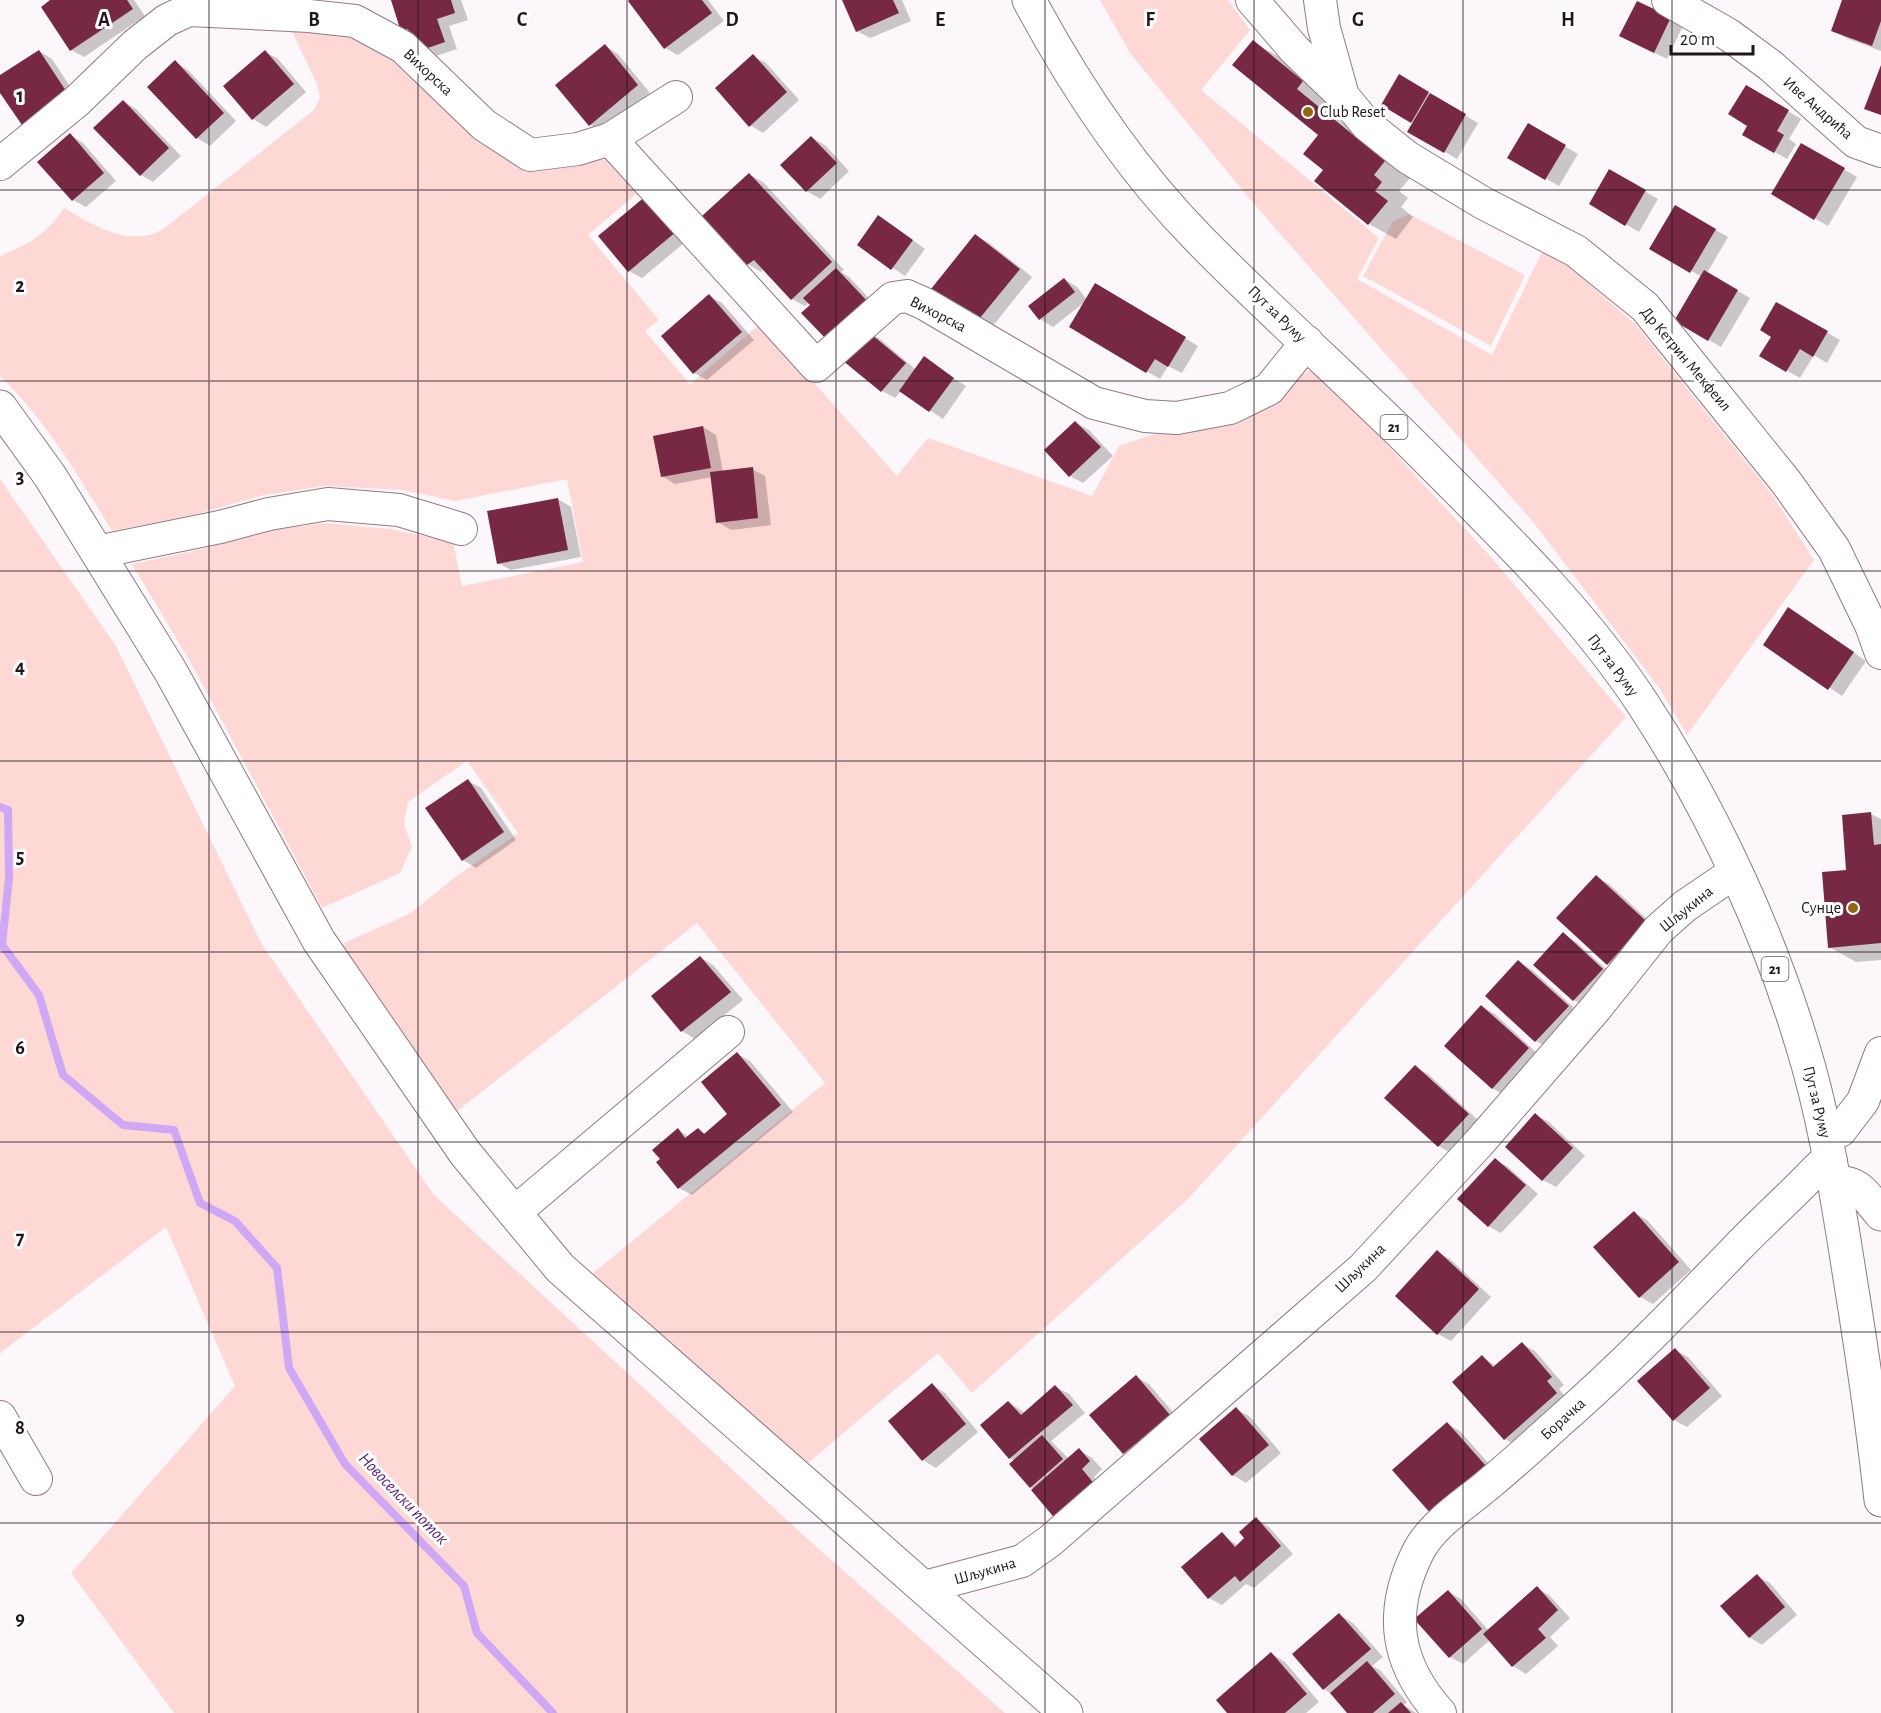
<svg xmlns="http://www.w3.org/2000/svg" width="1881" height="1713" viewBox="0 0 1881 1713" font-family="'Alegreya Sans',sans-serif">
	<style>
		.green { fill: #fed8d5 }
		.shadow { fill: #0003 }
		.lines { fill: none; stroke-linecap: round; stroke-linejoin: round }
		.stream { stroke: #cea8f4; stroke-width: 8 }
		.building { fill: #772842 }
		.minor-casing { stroke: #907a86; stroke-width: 34 }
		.major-casing { stroke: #907a86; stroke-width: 35 }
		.minor { stroke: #fff; stroke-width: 32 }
		.major { stroke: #fff; stroke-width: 33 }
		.grid { fill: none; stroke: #1f161b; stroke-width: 1.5; stroke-opacity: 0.55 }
		.poi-dot { fill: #91660f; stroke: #fff; stroke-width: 2 }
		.labels { text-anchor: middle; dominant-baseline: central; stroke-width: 6; stroke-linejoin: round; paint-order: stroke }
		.shield { fill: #fff; stroke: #625c5f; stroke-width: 1.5 }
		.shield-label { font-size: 15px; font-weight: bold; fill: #1f161b }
		.street-label { font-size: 16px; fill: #1f161b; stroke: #fff }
		.poi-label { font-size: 16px; fill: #1f161b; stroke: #fff; text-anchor: start }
		.water-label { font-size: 18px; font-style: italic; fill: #55237a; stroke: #fff }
		.grid-label { font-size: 20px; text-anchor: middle; font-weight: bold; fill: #1f161b; stroke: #fff; stroke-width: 6; stroke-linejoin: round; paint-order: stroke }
	</style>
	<rect width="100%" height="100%" fill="#fcf7fa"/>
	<g class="green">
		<path d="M1100,0H1228L1250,30L1201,90L1379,238L1357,279L1492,355L1542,252L1569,266L1636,325L1771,493L1814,560L1687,735L1660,689L1534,523L1248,197L1130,53Z"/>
		<path d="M291,29L351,35L394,60L474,136L526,170L613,158L641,190L588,235L659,320L645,331L690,384L761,323L897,476L928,438L1092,496L1119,446L1197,419L1316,368L1490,556L1626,717L1188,1199L972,1393L938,1353L808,1463L592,1274L825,1083L697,923L456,1112L342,944L411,913L454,878L518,833L467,761L408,802L404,824L412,847L400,873L322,908L191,663L132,564L203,549L267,531L325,523L390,529L453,542L462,586L583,562L567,479L455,501L402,490L325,486L265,495L189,516L112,531C79,477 46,420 0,376V256C29,244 47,234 64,208C89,222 118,242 149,235C155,234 161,230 166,227L314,110L320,97L318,86Z"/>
		<path d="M1409,214L1525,275L1491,346L1363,276L1393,221Z"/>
		<path d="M0,479L116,646L261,943L434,1195L812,1543L1005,1713H174L71,1573L235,1386L166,1227L0,1353Z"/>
	</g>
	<g class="shadow">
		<path d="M53,0H134L145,16L84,57L71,50Z"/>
		<path d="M392,0H461L468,20L449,26L457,49L430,58L403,31Z"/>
		<path d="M632,0H708L724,21L678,55L665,48Z"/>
		<path d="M844,0H902L911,21L870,38L857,31Z"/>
		<path d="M1844,0H1881V51L1846,38L1833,31Z"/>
		<path d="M1670,19L1683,26L1667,59L1621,36Z"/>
		<path d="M1253,42L1279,57L1329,97L1322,106L1411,177L1399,191L1408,198L1401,207L1413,217L1396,239L1369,224L1316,181L1325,170L1320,135Z"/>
		<path d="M605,46L618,54L650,93L603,132L590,125Z"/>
		<path d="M39,51L52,59L80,102L36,132L23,124L0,90V77Z"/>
		<path d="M265,52L278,59L306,92L266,127L253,119L225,86Z"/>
		<path d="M753,56L766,63L799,100L763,133L750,125Z"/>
		<path d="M175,62L188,70L236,121L210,146L197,138L149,87Z"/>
		<path d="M1399,76L1478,123L1457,159L1409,131L1414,123L1383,104Z"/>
		<path d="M1746,87L1801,119L1789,139L1796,144L1787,159L1744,134L1750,125Z"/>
		<path d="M123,101L136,109L181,156L153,182L141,175Z"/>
		<path d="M1528,125L1578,154L1559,186L1509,157Z"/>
		<path d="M70,135L83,143L116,181L86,207L73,200Z"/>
		<path d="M812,138L825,145L849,171L820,199L807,191Z"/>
		<path d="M1802,145L1857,177L1828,226L1773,194Z"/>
		<path d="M1610,171L1658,199L1639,232L1591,204Z"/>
		<path d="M750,175L763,182L844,270L841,272L849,277L881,311L812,305L809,302L805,306L792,299L764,269L761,272L748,264L704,216Z"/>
		<path d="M660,205L689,239L642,278L629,271Z"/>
		<path d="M1676,207L1728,237L1707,273L1750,298L1721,347L1676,321L1702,277L1651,248Z"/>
		<path d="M892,225L925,249L905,276L859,245Z"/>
		<path d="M976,236L989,243L1032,277L989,331L976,323Z"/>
		<path d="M1064,279L1077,287L1087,300L1096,285L1198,346L1182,373L1168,366L1160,379L1071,326L1086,301L1053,327L1040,319Z"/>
		<path d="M709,296L722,303L754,340L707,380L694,373L663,336Z"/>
		<path d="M1777,304L1840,340L1827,363L1814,355L1800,378L1761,356L1773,336Z"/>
		<path d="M867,332L880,339L916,370L935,367L966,386L943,419L901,391L895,398L882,391Z"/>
		<path d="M1076,423L1089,430L1113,456L1083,483L1070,476L1046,450Z"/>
		<path d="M703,427L716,435L723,472L752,469L765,476L771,525L731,530L718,522L712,477L675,484L662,476Z"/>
		<path d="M558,499L571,507L581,557L511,570L498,563Z"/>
		<path d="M1802,617L1866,661L1842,696L1765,644Z"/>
		<path d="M468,781L481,788L516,840L476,868L463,860Z"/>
		<path d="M1871,814L1881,819V960L1856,962L1829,947L1848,872Z"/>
		<path d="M1596,877L1609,884L1658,929L1620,971L1607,963Z"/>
		<path d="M1563,934L1576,942L1615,977L1587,1007L1574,1000Z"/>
		<path d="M700,957L713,965L743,1000L695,1039L682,1031L653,996Z"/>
		<path d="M1518,962L1531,969L1581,1014L1549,1048L1536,1041Z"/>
		<path d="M1482,1007L1495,1014L1541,1057L1505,1096L1492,1088Z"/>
		<path d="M737,1054L750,1061L793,1112L692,1195L679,1188L678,1130L689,1137L698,1129L706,1134L729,1115Z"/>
		<path d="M1415,1067L1428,1074L1481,1123L1452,1154L1439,1146L1386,1098Z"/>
		<path d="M1536,1115L1549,1122L1585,1156L1556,1187L1543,1180L1507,1147Z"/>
		<path d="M1495,1159L1508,1167L1538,1194L1501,1233L1488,1226Z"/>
		<path d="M1634,1213L1647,1220L1691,1270L1653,1304L1640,1297Z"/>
		<path d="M1437,1252L1450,1259L1491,1297L1451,1341L1438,1334Z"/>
		<path d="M1522,1344L1535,1351L1564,1385L1559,1389L1569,1401L1518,1447L1505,1439L1482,1357L1496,1366Z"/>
		<path d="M1675,1350L1688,1357L1722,1396L1687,1427L1674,1420Z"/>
		<path d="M1136,1377L1149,1384L1182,1423L1137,1461L1124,1453L1091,1415Z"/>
		<path d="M932,1385L945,1393L978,1432L936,1468L923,1460L890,1421Z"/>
		<path d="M1056,1387L1069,1394L1085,1413L1051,1441L1069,1459L1079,1450L1092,1458L1102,1469L1094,1477L1109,1495L1034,1489L1031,1487L1015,1461L1010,1458L982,1425L1009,1402L1025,1413Z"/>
		<path d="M1236,1409L1249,1416L1281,1453L1246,1483L1233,1475Z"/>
		<path d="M1447,1424L1460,1431L1498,1474L1433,1513Z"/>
		<path d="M1256,1519L1269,1527L1293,1554L1254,1588L1246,1584L1222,1605L1209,1598L1222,1534L1238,1546L1247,1538Z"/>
		<path d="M1757,1576L1770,1583L1797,1615L1762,1645L1749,1637Z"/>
		<path d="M1537,1588L1550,1596L1570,1618L1550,1637L1558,1646L1526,1674L1513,1666L1490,1640L1463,1664L1450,1657L1448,1592L1461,1599L1489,1631Z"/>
		<path d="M1340,1615L1353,1623L1383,1657L1372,1666L1380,1670L1407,1702L1404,1705L1416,1713H1349L1333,1695L1324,1689Z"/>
		<path d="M1272,1654L1285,1662L1319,1702L1306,1713H1229Z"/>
	</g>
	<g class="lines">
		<path class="stream" d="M0,807L8,810L9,878L2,945L39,995L63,1075L123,1125L174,1130L200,1203L235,1221L277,1268L289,1368L345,1464L464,1586L477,1633L553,1713"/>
	</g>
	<g class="building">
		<path d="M50,0H127L133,9L70,51L41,7Z"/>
		<path d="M391,0H451L455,13L437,19L445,42L416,52L408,29L401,32Z"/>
		<path d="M629,0H702L712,13L664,49L628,1Z"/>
		<path d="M842,0H893L899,13L856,32Z"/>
		<path d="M1842,0H1881V21L1872,46L1831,31Z"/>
		<path d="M1637,1L1671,17L1654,53L1619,36Z"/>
		<path d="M1253,40L1303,81L1297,89L1385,161L1374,175L1382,182L1375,191L1388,201L1368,225L1314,181L1323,170L1303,154L1318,135L1232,65Z"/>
		<path d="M605,44L638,85L589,126L555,85Z"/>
		<path d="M39,50L68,94L22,125L0,93V75Z"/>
		<path d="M265,50L294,84L252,120L223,86Z"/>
		<path d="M753,54L787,92L749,127L715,88Z"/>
		<path d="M175,60L224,113L196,139L147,87Z"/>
		<path d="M1881,65V115L1864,109Z"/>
		<path d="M1399,74L1429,92L1411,123L1381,105Z"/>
		<path d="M1746,85L1789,110L1777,131L1784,135L1774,153L1742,135L1747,126L1728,114Z"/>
		<path d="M1430,93L1466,114L1444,153L1407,132Z"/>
		<path d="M123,100L169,148L140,176L93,128Z"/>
		<path d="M1528,123L1566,145L1545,180L1507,158Z"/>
		<path d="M70,133L104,173L72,201L37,162Z"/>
		<path d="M811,136L837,163L806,192L780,165Z"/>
		<path d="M1801,143L1845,168L1814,220L1771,194Z"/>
		<path d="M1609,169L1646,190L1625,226L1589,204Z"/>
		<path d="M749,173L832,262L791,300L754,260L747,265L702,216Z"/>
		<path d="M647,195L677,231L628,272L598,236Z"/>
		<path d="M1675,205L1716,229L1690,273L1649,249Z"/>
		<path d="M878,215L913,240L891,270L857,245Z"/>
		<path d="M975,234L1020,269L975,324L931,289Z"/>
		<path d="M836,268L869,303L828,341L801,313L810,305L803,298Z"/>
		<path d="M1704,270L1738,290L1708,341L1674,321Z"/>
		<path d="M1064,278L1075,292L1039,320L1028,306Z"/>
		<path d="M1095,283L1186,337L1168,367L1155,359L1146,373L1069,327Z"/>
		<path d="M709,294L742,332L693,374L661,336Z"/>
		<path d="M1776,302L1828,331L1813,357L1800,349L1786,372L1759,356L1771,337L1760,330Z"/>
		<path d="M866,330L906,363L881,392L842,360Z"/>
		<path d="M924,356L954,378L929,412L899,391Z"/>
		<path d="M1075,421L1101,447L1069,477L1044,450Z"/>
		<path d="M703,426L711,468L661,477L653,436Z"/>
		<path d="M753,467L758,518L716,523L710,472Z"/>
		<path d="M558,498L568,550L497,564L487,511Z"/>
		<path d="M1788,607L1854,652L1828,690L1763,645Z"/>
		<path d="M468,779L504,832L462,861L425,808Z"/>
		<path d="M1871,812L1874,845L1881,844V943L1828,948L1822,872L1846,870L1842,815Z"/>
		<path d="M1596,875L1646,921L1607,965L1556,918Z"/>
		<path d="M1563,932L1603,969L1573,1001L1533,965Z"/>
		<path d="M700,956L731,992L681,1032L651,996Z"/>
		<path d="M1518,960L1569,1006L1535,1042L1485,996Z"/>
		<path d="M1481,1005L1529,1048L1492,1089L1444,1046Z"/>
		<path d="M737,1052L781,1105L678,1189L656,1162L660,1159L652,1150L678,1128L685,1138L698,1128L704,1134L727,1114L701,1082Z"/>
		<path d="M1415,1065L1469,1114L1438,1147L1384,1098Z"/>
		<path d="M1535,1113L1573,1148L1542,1181L1505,1147Z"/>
		<path d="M1495,1158L1526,1185L1488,1227L1457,1199Z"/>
		<path d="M1634,1211L1679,1262L1639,1298L1593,1247Z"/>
		<path d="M1437,1250L1479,1289L1437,1335L1395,1296Z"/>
		<path d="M1522,1342L1552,1377L1547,1381L1557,1393L1504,1440L1452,1382L1482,1355L1493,1367Z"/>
		<path d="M1675,1348L1710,1388L1673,1421L1637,1381Z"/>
		<path d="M1136,1375L1170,1415L1123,1454L1089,1415Z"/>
		<path d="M932,1383L966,1424L922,1461L888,1421Z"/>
		<path d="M1055,1385L1073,1405L1009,1459L980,1425L1008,1401L1021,1415Z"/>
		<path d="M1236,1407L1269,1445L1232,1476L1199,1439Z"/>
		<path d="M1447,1422L1486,1466L1432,1515L1392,1470Z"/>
		<path d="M1042,1435L1063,1459L1030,1488L1009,1464Z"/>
		<path d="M1079,1448L1090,1461L1082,1469L1097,1487L1057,1521L1031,1490Z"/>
		<path d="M1256,1517L1281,1546L1240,1582L1235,1576L1208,1599L1181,1567L1222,1532L1235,1547L1244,1538L1239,1532Z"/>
		<path d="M1757,1574L1785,1607L1749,1638L1720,1606Z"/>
		<path d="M1537,1586L1558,1610L1538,1629L1546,1638L1512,1667L1483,1634Z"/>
		<path d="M1448,1590L1482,1629L1449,1658L1414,1619Z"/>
		<path d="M1339,1613L1371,1649L1323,1690L1292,1654Z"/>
		<path d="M1271,1652L1307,1694L1285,1713H1227L1216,1700Z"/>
		<path d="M1367,1661L1395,1694L1373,1713H1347L1330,1693Z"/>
		<path d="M1401,1702L1411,1713H1388Z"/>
	</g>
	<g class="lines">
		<g class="minor-casing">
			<g id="minor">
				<path d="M1252,0L1295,50L1342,95"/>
				<path d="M1320,0L1324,28L1343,96L1367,125L1407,157L1483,203L1576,251L1645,307L1786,482L1834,549L1871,625L1881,653"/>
				<path d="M1668,0L1729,35L1771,66L1856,142L1881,151"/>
				<path d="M610,139L816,366L893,298L907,296L925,304L1094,403L1145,416L1177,418L1230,408L1269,389L1307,342"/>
				<path d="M0,164L77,101L135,45L167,20L189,10L309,16L355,21L403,47L484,125L530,155L578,149L610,139L676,97"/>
				<path d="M97,552L220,527L269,514L328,504L399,510L461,529"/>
				<path d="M1825,1137L1840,1131L1863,1101L1881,1053"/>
				<path d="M514,1213L728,1032"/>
				<path d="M0,1417L36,1479"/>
				<path d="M925,1587L1022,1561L1050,1541L1363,1268L1478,1144L1596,1008L1659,929L1685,906L1735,872"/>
				<path d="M1440,1713C1396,1664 1388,1614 1417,1554C1431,1524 1467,1503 1491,1482C1514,1463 1537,1442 1559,1422C1622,1367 1680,1307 1738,1247C1762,1222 1788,1199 1812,1174L1821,1165L1831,1161"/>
			</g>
		</g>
		<g class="major-casing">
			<g id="major">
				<path d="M1029,0C1075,86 1130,169 1199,239C1276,318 1360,390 1437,469C1510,542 1586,617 1643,704C1714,812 1774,943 1809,1068C1828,1137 1839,1208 1850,1278C1862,1352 1873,1426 1881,1500"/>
				<path d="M0,407L50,476L171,672L319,941L465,1153L560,1268L1066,1713"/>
				<path d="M1835,1183C1860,1181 1866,1197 1881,1214"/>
			</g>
		</g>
		<use href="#minor" class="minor"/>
		<use href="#major" class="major"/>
	</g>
	<path class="grid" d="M209,0V1713M418,0V1713M627,0V1713M836,0V1713M1045,0V1713M1254,0V1713M1463,0V1713M1672,0V1713M0,190H1881M0,381H1881M0,571H1881M0,761H1881M0,952H1881M0,1142H1881M0,1332H1881M0,1523H1881"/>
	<g class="poi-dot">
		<circle cx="1308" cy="112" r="6"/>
		<circle cx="1853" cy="908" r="6"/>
	</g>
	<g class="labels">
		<g class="shield">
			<rect x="1380.5" y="415" width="27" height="24" rx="4.5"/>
			<rect x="1761.5" y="957" width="27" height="24" rx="4.5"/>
		</g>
		<g class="shield-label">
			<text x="1394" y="427">21</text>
			<text x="1775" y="969">21</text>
		</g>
		<g class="street-label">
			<text transform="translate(428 72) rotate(43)">Вихорска</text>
			<text transform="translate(1818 108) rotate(41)">Иве Андрића</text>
			<text transform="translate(938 314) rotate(27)">Вихорска</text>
			<text transform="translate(1277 314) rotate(44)">Пут за Руму</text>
			<text transform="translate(1686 359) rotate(50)">Др Кетрин Мекфеил</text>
			<text transform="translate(1613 665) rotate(53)">Пут за Руму</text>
			<text transform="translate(1686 909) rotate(-39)">Шљукина</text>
			<text transform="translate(1817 1102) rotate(76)">Пут за Руму</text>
			<text transform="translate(1360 1268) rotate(-44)">Шљукина</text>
			<text transform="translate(1563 1419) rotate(-42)">Борачка</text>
			<text transform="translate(985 1571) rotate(-16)">Шљукина</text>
		</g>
		<g class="poi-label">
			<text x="1320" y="112">Club Reset</text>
			<text x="1841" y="908" text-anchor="end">Сунце</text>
		</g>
		<g class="water-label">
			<text transform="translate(403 1499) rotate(46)">Новоселски поток</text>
		</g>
	</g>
	<g class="grid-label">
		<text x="104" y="26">A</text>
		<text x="314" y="26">B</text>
		<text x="522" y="26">C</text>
		<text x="732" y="26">D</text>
		<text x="940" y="26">E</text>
		<text x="1150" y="26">F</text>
		<text x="1358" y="26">G</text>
		<text x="1568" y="26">H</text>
		<text x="20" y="102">1</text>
		<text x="20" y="292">2</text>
		<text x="20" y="483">3</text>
		<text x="20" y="673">4</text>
		<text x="20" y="863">5</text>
		<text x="20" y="1054">6</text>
		<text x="20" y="1244">7</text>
		<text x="20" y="1434">8</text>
		<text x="20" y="1625">9</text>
	</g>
	<path d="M1671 45v9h82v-9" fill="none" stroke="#1f161b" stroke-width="3"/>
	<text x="1680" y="45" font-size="18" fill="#1f161b" stroke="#ffffff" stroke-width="4.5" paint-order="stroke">20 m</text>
</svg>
